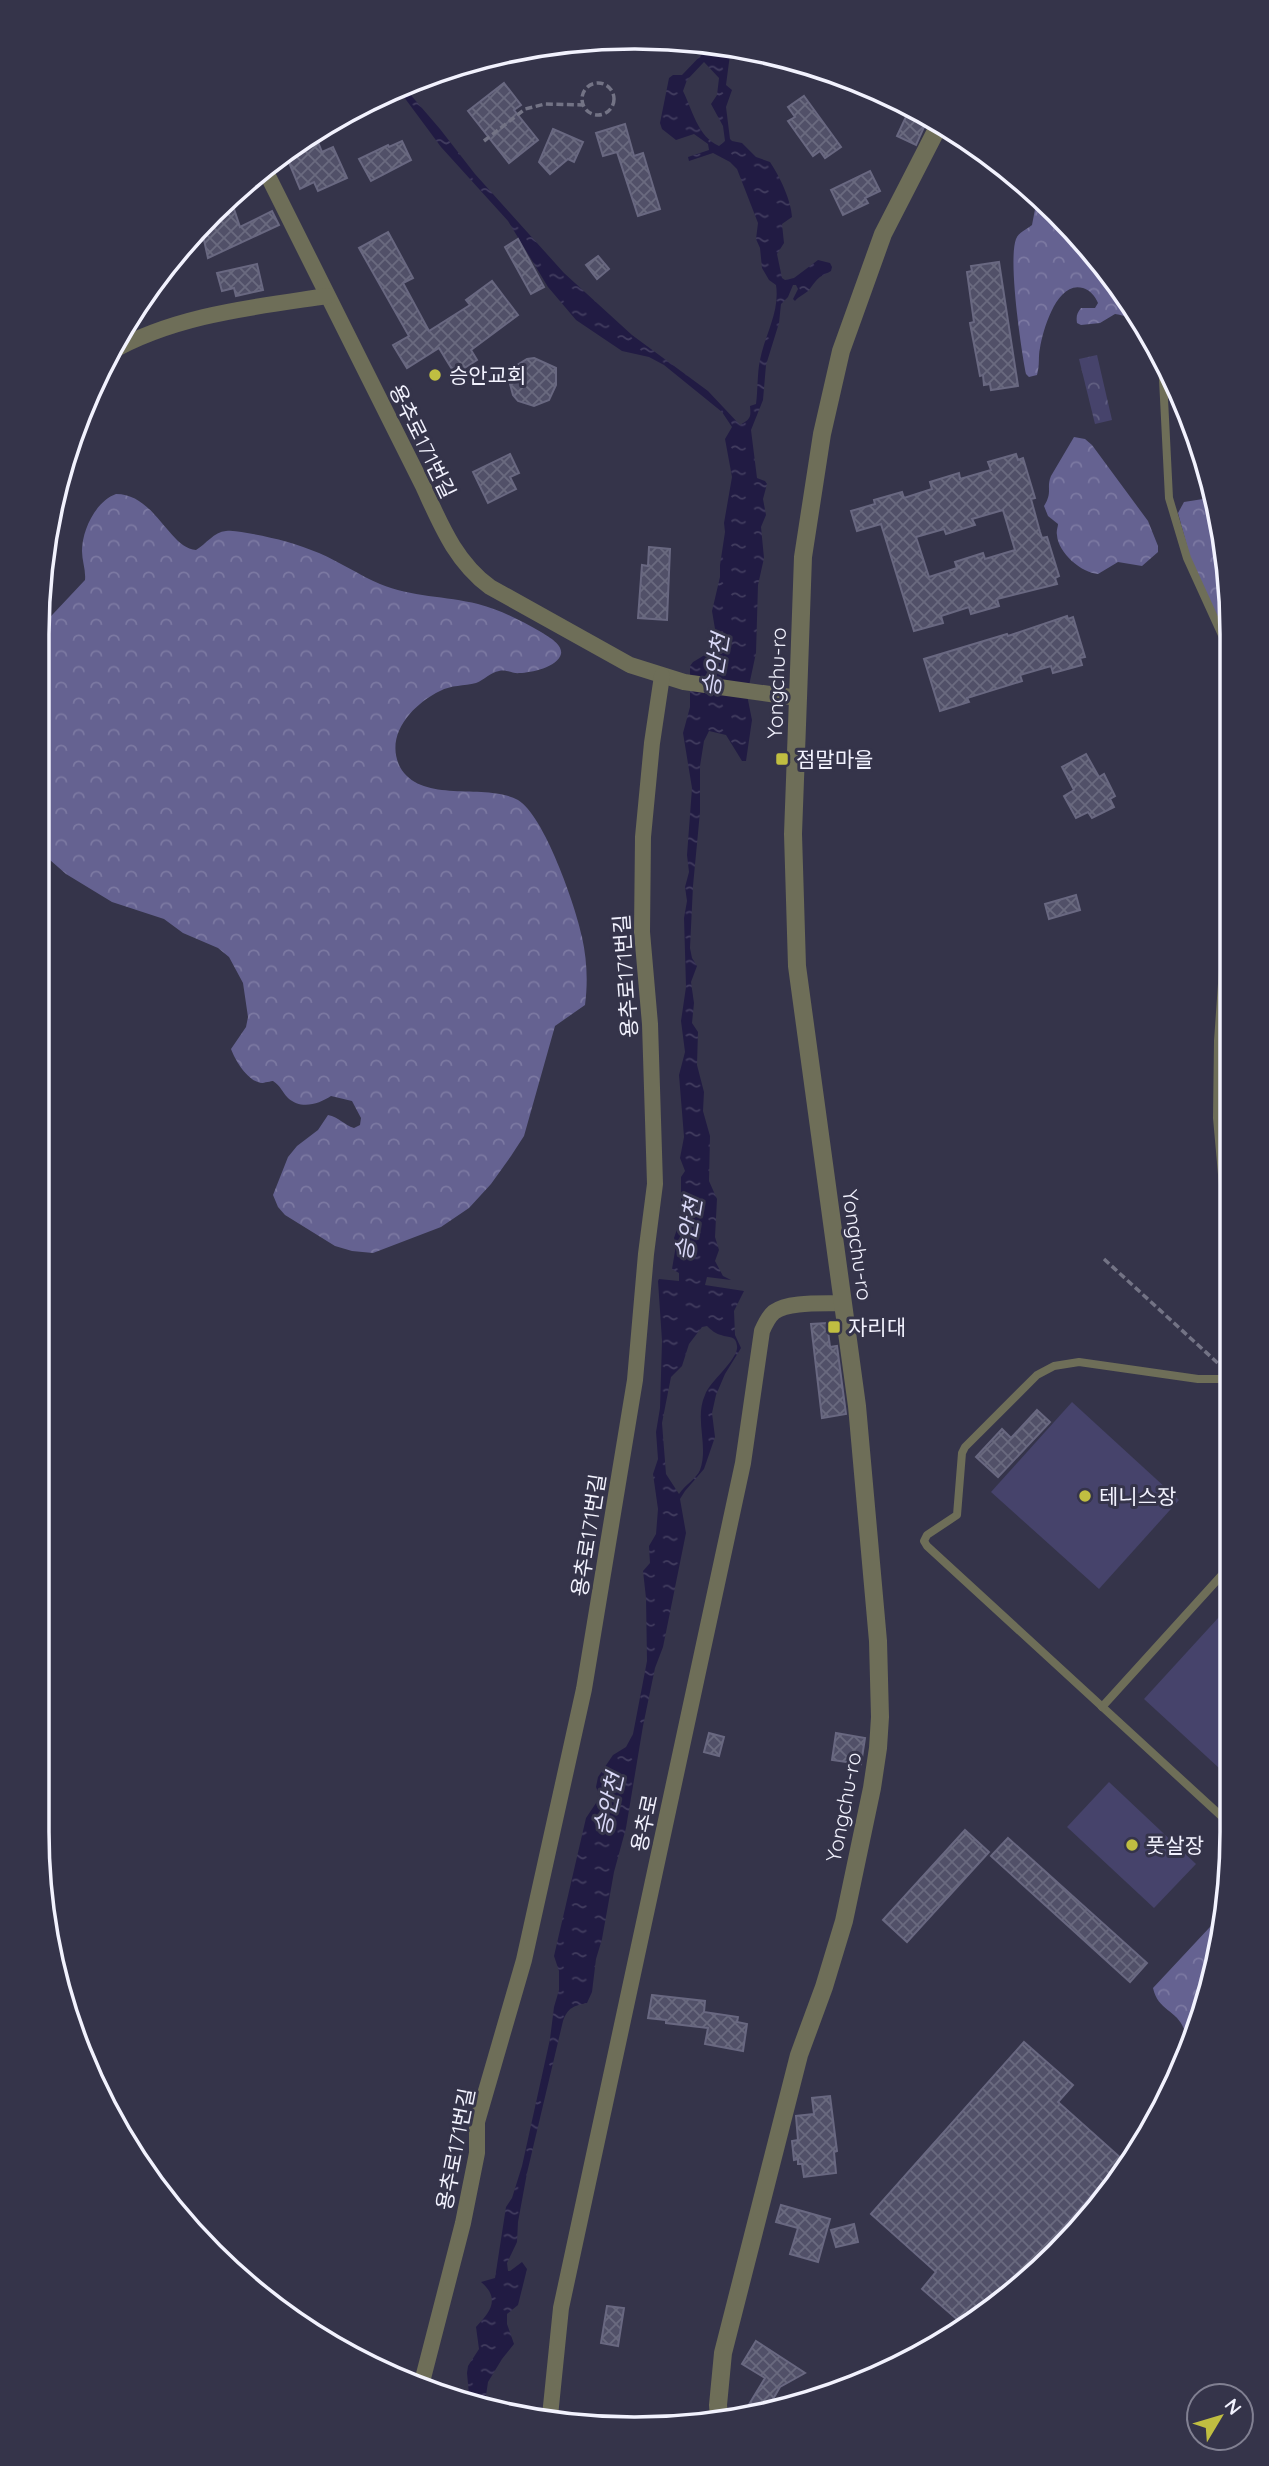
<svg xmlns="http://www.w3.org/2000/svg" width="1269" height="2466" viewBox="0 0 1269 2466" font-family="Quicksand,'Noto Sans KR',sans-serif">
	<style>
		.forest { fill: url(#forest-crowns) }
		.park { fill: url(#park-crowns) }
		.garden { fill: #46436b }
		.water { fill: url(#water-ripples); fill-rule: evenodd }
		.building { fill: url(#building-cross-hatch); stroke: #696881; stroke-width: 2; fill-rule: evenodd }
		.lines { fill: none; stroke-linecap: round; stroke-linejoin: round }
		.path { stroke: #737385; stroke-width: 3.5; stroke-dasharray: 7 3.5; stroke-linecap: butt }
		.service { stroke: #6e6e58; stroke-width: 8 }
		.minor { stroke: #6e6e58; stroke-width: 16 }
		.tertiary { stroke: #6e6e58; stroke-width: 18 }
		.poi-dot { fill: #c0be41; stroke: #35344a; stroke-width: 2.5 }
		.labels { text-anchor: middle; dominant-baseline: central; stroke-width: 6; stroke-linejoin: round; paint-order: stroke }
		.poi-label { font-size: 21px; fill: #f2f2fe; stroke: #35344a; text-anchor: start }
		.street-label { font-size: 21px; fill: #f2f2fe; stroke: #35344a }
		.water-label { font-size: 23px; font-style: italic; fill: #d9d8f7; stroke: #35344a }
		.rim { fill: none; stroke: #f2f2fe; stroke-width: 3.5 }
	</style>
	<defs>
		<pattern id="forest-crowns" width="20" height="18" patternUnits="userSpaceOnUse" patternTransform="scale(1.75)"><rect width="20" height="18" fill="#656291"/><path d="M2 6a3 3 0 1 1 6 0M12 15a3 3 0 1 1 6 0" fill="none" stroke="#7c79a2"/></pattern>
		<pattern id="park-crowns" width="20" height="18" patternUnits="userSpaceOnUse" patternTransform="scale(1.75)"><rect width="20" height="18" fill="#46436b"/><path d="M2 6a3 3 0 1 1 6 0M12 15a3 3 0 1 1 6 0" fill="none" stroke="#615f81"/></pattern>
		<pattern id="water-ripples" width="26" height="14" patternUnits="userSpaceOnUse" patternTransform="scale(1.75)"><rect width="26" height="14" fill="#211b43"/><path d="M2 4q2-2 4 0t4 0M15 11q2-2 4 0t4 0" fill="none" stroke="#423d5f"/></pattern>
		<pattern id="building-cross-hatch" width="8" height="8" patternUnits="userSpaceOnUse" patternTransform="scale(1.75)"><rect width="8" height="8" fill="#515068"/><path d="M0 0l8 8M0 8l8-8" fill="none" stroke="#6a6a7f"/></pattern>
	</defs>
	<rect width="100%" height="100%" fill="#35344a"/>
	<g class="forest">
		<path d="M1040,198L1063,224L1064,236L1068,238L1074,236L1131,302L1136,311C1130,320 1123,315 1115,314L1100,323L1081,325L1077,323C1076,316 1077,313 1081,308H1095L1098,303C1095,296 1090,290 1083,288C1057,280 1043,330 1040,348C1038,357 1040,365 1037,375L1029,377L1026,374C1021,349 1008,260 1016,239C1019,232 1026,230 1032,225L1036,204Z"/>
		<path d="M167,263C170,287 138,323 119,337Z"/>
		<path d="M1074,437L1085,439L1092,445L1148,521L1158,546V552L1142,566L1118,562L1098,574C1082,573 1058,553 1057,535C1056,531 1058,527 1058,524L1048,516L1044,506C1053,492 1046,488 1051,476Z"/>
		<path d="M116,494C155,494 169,548 196,550C206,544 214,532 226,531C235,530 244,533 253,534C275,538 298,544 319,553C340,562 359,575 380,584C411,597 446,596 478,604C501,610 520,620 541,632C547,636 563,644 561,654C558,667 530,673 520,673C512,674 507,669 499,671C491,672 484,680 476,683C464,686 451,685 440,691C413,704 384,735 400,767C421,805 486,782 518,800C544,815 576,907 582,937C587,960 588,982 585,1005L555,1026L524,1136L511,1156L491,1184L469,1208L441,1227L373,1253L352,1251L335,1246L285,1215L278,1207L273,1195L288,1157L297,1146L318,1130L328,1115C339,1117 344,1125 354,1128L360,1125L361,1118L352,1101L331,1096C319,1104 301,1110 288,1098C282,1092 281,1086 273,1081C272,1081 263,1083 262,1083C248,1082 235,1060 231,1049L246,1027L248,1017L243,983L229,957L218,948L183,933L164,919L112,902L66,874L50,860L42,848L38,824V630L85,580C86,570 82,561 82,551C82,530 96,501 116,494Z"/>
		<path d="M1203,499L1213,504L1227,556V640L1190,557L1178,513L1184,502Z"/>
		<path d="M1228,972L1229,1115L1221,1100L1222,1042Z"/>
		<path d="M1224,1912L1212,1986L1185,2058C1184,2048 1188,2039 1184,2029C1177,2010 1158,2011 1153,1988Z"/>
	</g>
	<path class="park" d="M1097,355L1112,420L1095,424L1079,359Z"/>
	<g class="garden">
		<path d="M1072,1402L1179,1500L1099,1589L991,1492Z"/>
		<path d="M1230,1605L1231,1779L1144,1699Z"/>
		<path d="M1109,1782L1196,1864L1154,1908L1067,1827Z"/>
	</g>
	<path class="water" d="M704,43L731,47L726,85L732,90L726,107L730,139L732,141L742,143L756,157L770,162C780,177 791,200 792,217L782,224L784,243L777,254L782,278L785,280L794,278L818,260L830,263L832,267L831,271C816,279 819,277 809,290C805,294 799,296 795,301L793,299L798,289L796,285H793L788,297L781,304L779,323L766,365L763,400L751,430L757,478L765,481L767,484L763,499L766,515L761,527L764,558L758,585L756,653L747,695L752,720L746,761H742L726,735L709,731L704,741L700,766V812L693,886L690,948L692,958L697,966L691,982L694,1003L692,1023L698,1032L697,1065L704,1092L703,1111L710,1136L709,1181L717,1199L715,1237L719,1250L715,1261L723,1276L731,1280L707,1277L705,1285L744,1291L734,1311L735,1335L741,1348L725,1374L716,1395L712,1413L715,1437L704,1469L685,1491L680,1499L686,1533L663,1647L655,1668L643,1726L626,1828L614,1872L602,1939L596,1959L592,1992L587,2003C574,2006 568,2007 563,2021L527,2173L518,2222L517,2242L507,2263L508,2271H510L522,2262L527,2269L518,2305L507,2314V2324L514,2344L502,2359L488,2382L484,2409L470,2405L467,2373L468,2366L479,2349L476,2327C490,2312 501,2299 481,2282L495,2278L506,2207L512,2198L522,2166L550,2039L554,2007L559,1990V1971L554,1956L586,1818L600,1797L596,1787L598,1777L613,1755L626,1747L633,1734L647,1661L646,1598L643,1571L650,1563L649,1546L656,1534L658,1509L653,1474L658,1459L656,1432L660,1408L662,1341L658,1281L659,1279L679,1281V1273L672,1269L676,1245L674,1238L681,1217V1177L685,1171L680,1158L684,1137L679,1075L685,1052L681,1021L686,987L684,918L687,901L685,887L689,872L687,855L692,788L683,733L690,707V666L693,662L708,653L713,643L715,629L712,611L720,577V565L725,532L724,523L732,477L725,439L732,427L722,412L664,365L649,357L622,351L576,320L548,287L508,221L441,147L398,89L403,86L440,129L475,174L564,273L632,335L708,391L740,425C751,419 751,417 750,406L756,404C758,390 757,374 760,360C765,334 780,312 776,285L769,280L762,268L760,248L756,239L758,223L737,169L730,162L713,153L689,161L688,157L709,150L708,144L694,134L676,140L662,129L660,123L669,78L673,75H682L705,51ZM704,62L719,78L717,95L711,104L723,126L725,141L719,146C698,137 692,109 683,91L687,80ZM707,1326C711,1330 716,1334 721,1335C729,1338 736,1335 737,1346C739,1359 710,1381 705,1395C694,1419 709,1445 700,1470C697,1478 685,1485 679,1494L666,1474L662,1423L671,1377L682,1366L689,1344L702,1327Z"/>
	<g class="building">
		<path d="M504,83L521,105L514,110L538,140L509,163L468,111Z"/>
		<path d="M804,96L841,147L825,158L820,151L813,156L788,121L795,117L788,107Z"/>
		<path d="M911,106L928,118L916,145L897,136Z"/>
		<path d="M625,124L634,156L643,153L660,209L638,216L617,152L603,156L596,133Z"/>
		<path d="M553,129L583,142L574,162L568,159L550,174L539,162Z"/>
		<path d="M314,132L322,152L333,147L347,178L318,191L314,182L300,189L285,153Z"/>
		<path d="M402,141L411,160L371,181L359,159L388,145L389,147Z"/>
		<path d="M870,171L880,191L865,198L868,203L843,215L831,190Z"/>
		<path d="M232,203L240,227L272,211L279,225L208,258L204,240L184,245L221,206Z"/>
		<path d="M388,232L413,278L403,283L429,331L470,305L466,300L492,281L518,315L471,350L477,360L455,374L439,348L407,368L393,345L409,336L359,248Z"/>
		<path d="M518,239L544,287L531,294L505,247Z"/>
		<path d="M598,256L609,269L597,279L586,265Z"/>
		<path d="M999,262L1018,386L991,390L990,384L984,385L983,375L980,376L970,323L974,322L967,272L972,271L971,266Z"/>
		<path d="M257,264L263,290L236,296L234,288L222,291L217,273Z"/>
		<path d="M534,358L556,368V385L549,400L534,406L518,401L513,395L509,380L514,367L527,359Z"/>
		<path d="M510,454L519,473L510,477L516,489L488,503L473,472Z"/>
		<path d="M1016,454L1018,460L1023,458L1035,498L1031,499L1040,532L1042,538L1047,537L1059,576L1055,578L1057,584L997,599L999,606L971,614L969,607L941,616L943,623L914,631L881,524L857,531L851,511L875,504L874,500L902,492L904,498L932,489L930,482L959,473L960,479L991,470L988,462ZM1003,510L1015,550L985,559L983,553L955,562L957,568L929,577L916,537L944,529L946,534L975,525L972,519Z"/>
		<path d="M649,547L670,549L667,620L638,618L642,565L648,566Z"/>
		<path d="M1067,616L1068,619L1073,617L1085,657L1080,658L1082,665L1053,673L1051,666L1020,675L1022,681L967,698L969,702L940,711L924,659L1007,634L1008,636Z"/>
		<path d="M1086,754L1099,777L1104,774L1115,796L1110,799L1114,807L1092,818L1088,812L1076,818L1064,796L1074,790L1062,767Z"/>
		<path d="M1076,895L1080,910L1049,919L1045,904Z"/>
		<path d="M827,1323L830,1347L837,1346L846,1414L822,1418L811,1324Z"/>
		<path d="M1037,1410L1050,1422L998,1477L976,1457L1002,1429L1011,1438Z"/>
		<path d="M709,1733L724,1737L719,1756L704,1752Z"/>
		<path d="M836,1733L865,1738L861,1764L832,1760Z"/>
		<path d="M965,1830L989,1852L907,1942L883,1920Z"/>
		<path d="M1008,1838L1147,1963L1130,1982L991,1856Z"/>
		<path d="M652,1995L705,2001L704,2012L738,2017L737,2022L747,2024L743,2051L705,2044L708,2028L666,2023V2020L648,2018Z"/>
		<path d="M1024,2042L1073,2085L1058,2102L1123,2160L991,2309L967,2328L922,2289L936,2272L871,2214Z"/>
		<path d="M830,2096L837,2151L834,2152L836,2173L804,2177L802,2164H798V2159L794,2160L792,2141L798,2140L796,2116L814,2114L812,2098Z"/>
		<path d="M781,2205L830,2219L818,2262L790,2254L798,2228L776,2222Z"/>
		<path d="M854,2224L858,2242L836,2247L831,2230Z"/>
		<path d="M607,2306L624,2308L618,2346L601,2343Z"/>
		<path d="M756,2341L805,2373L780,2387L769,2406L745,2411L765,2378L742,2364Z"/>
	</g>
	<g class="lines">
		<g class="path">
			<circle cx="598" cy="99" r="16"/>
			<path d="M484,141L525,109L545,104L583,105"/>
			<path d="M1104,1259L1221,1366"/>
		</g>
		<g class="service">
			<path d="M1162,359L1169,498L1187,558L1227,646"/>
			<path d="M1228,898L1218,1041L1217,1118L1229,1253"/>
			<path d="M1230,1379H1198L1079,1362L1054,1366L1037,1375L965,1447L962,1453L957,1515L927,1535L924,1541L927,1546L1231,1825"/>
			<path d="M1102,1707L1230,1566"/>
		</g>
		<g class="minor">
			<path d="M264,168L423,486C441,525 455,561 490,587L630,665L684,682L798,698"/>
			<path d="M109,353C174,315 254,307 327,296"/>
			<path d="M422,2382L463,2223L477,2153V2122L524,1960L584,1689L635,1380L646,1254L655,1184L650,1024L642,932L643,837L652,743L662,676"/>
			<path d="M550,2416L561,2308L743,1463L762,1331C765,1324 768,1317 774,1312C789,1301 825,1304 843,1303"/>
		</g>
		<path class="tertiary" d="M719,2417L718,2405L723,2353L799,2055L824,1987L844,1921L872,1788L878,1748L880,1717L878,1641L857,1406L797,966L793,834L798,698L803,557L822,434L841,351L883,234L939,125"/>
	</g>
	<g class="poi-dot">
		<circle cx="435" cy="375" r="7"/>
		<rect x="775" y="752" width="14" height="14" rx="3.5"/>
		<rect x="827" y="1320" width="14" height="14" rx="3.5"/>
		<circle cx="1085" cy="1496" r="7"/>
		<circle cx="1132" cy="1845" r="7"/>
	</g>
	<g class="labels">
		<g class="poi-label">
			<text x="449" y="375">승안교회</text>
			<text x="796" y="759">점말마을</text>
			<text x="848" y="1327">자리대</text>
			<text x="1099" y="1496">테니스장</text>
			<text x="1146" y="1845">풋살장</text>
		</g>
		<g class="street-label">
			<text transform="translate(423 441) rotate(64)">용추로171번길</text>
			<text transform="translate(776 683) rotate(-88)">Yongchu-ro</text>
			<text transform="translate(625 976) rotate(-94)">용추로171번길</text>
			<text transform="translate(858 1245) rotate(82)">Yongchu-ro</text>
			<text transform="translate(588 1535) rotate(-81)">용추로171번길</text>
			<text transform="translate(843 1807) rotate(-79)">Yongchu-ro</text>
			<text transform="translate(644 1823) rotate(-78)">용추로</text>
			<text transform="translate(455 2149) rotate(-79)">용추로171번길</text>
		</g>
		<g class="water-label">
			<text transform="translate(715 665) rotate(-80)">승안천</text>
			<text transform="translate(688 1229) rotate(-80)">승안천</text>
			<text transform="translate(608 1804) rotate(-77)">승안천</text>
		</g>
	</g>
	<path d="M0 0H1269V2466H0ZM634 49H635A585 585 0 0 1 1220 634V1832A585 585 0 0 1 635 2417H634A585 585 0 0 1 49 1832V634A585 585 0 0 1 634 49Z" fill="#35344a" fill-rule="evenodd"/>
	<path class="rim" d="M634 49H635A585 585 0 0 1 1220 634V1832A585 585 0 0 1 635 2417H634A585 585 0 0 1 49 1832V634A585 585 0 0 1 634 49Z"/>
	<g transform="translate(1220 2417) rotate(52)"><circle r="33" fill="#35344a" stroke="#818092" stroke-width="2"/>
	<path d="M0-5L12 26L0 18L-12 26Z" fill="#c0be41"/>
	<text y="-10" font-size="19" font-weight="bold" text-anchor="middle" fill="#f2f2fe">N</text>
	</g>
</svg>
